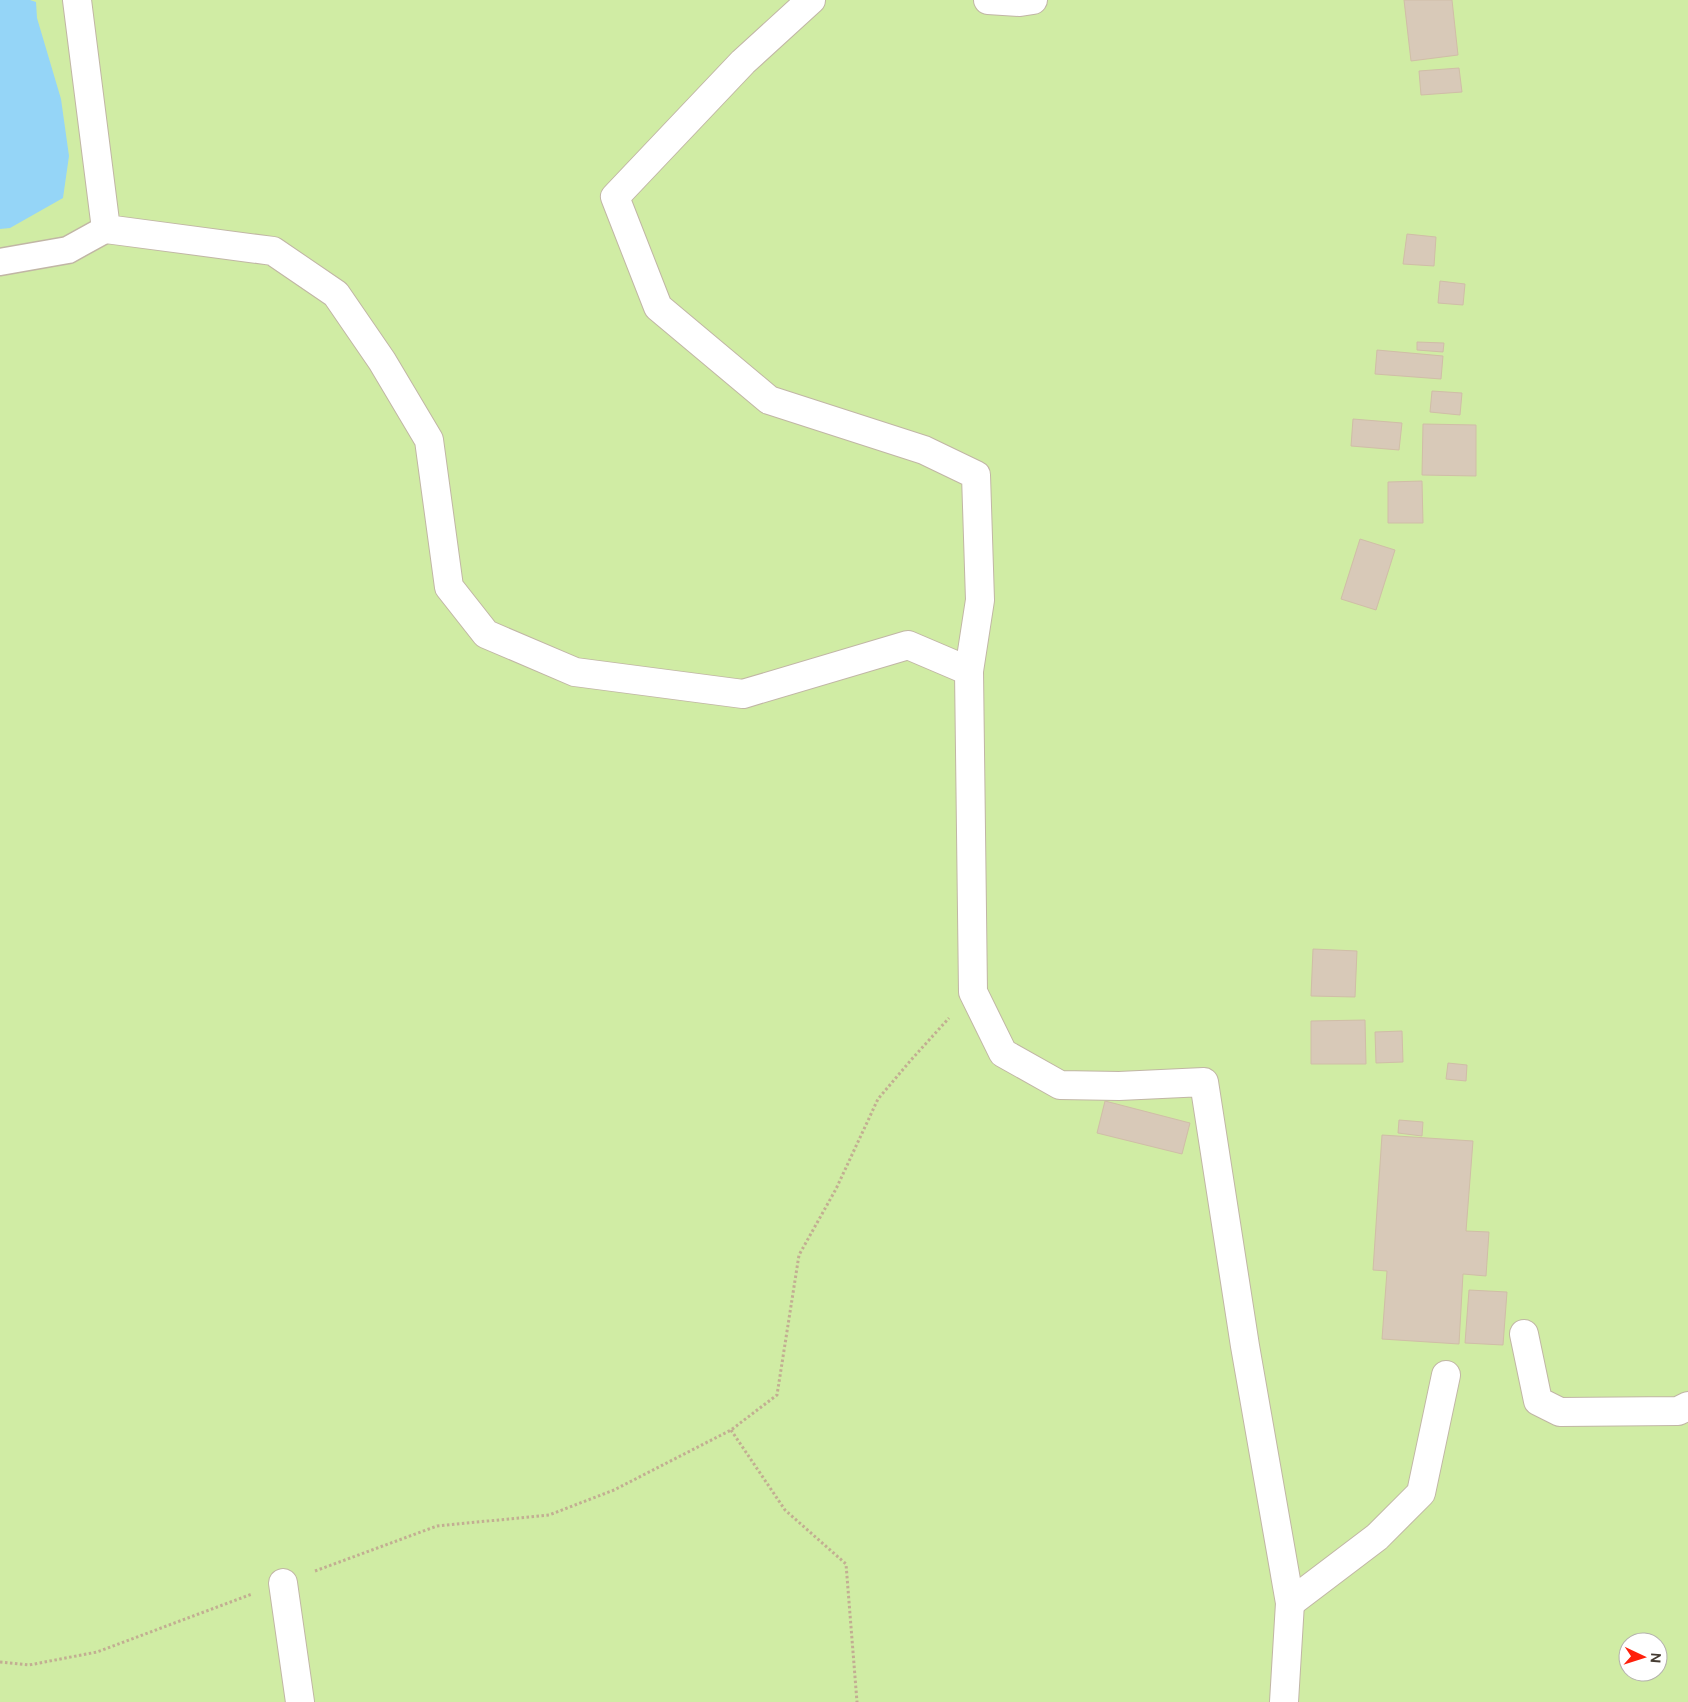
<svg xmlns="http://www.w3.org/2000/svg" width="1688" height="1702" viewBox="0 0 1688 1702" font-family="'DM Sans',sans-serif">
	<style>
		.green { fill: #d0eca4; fill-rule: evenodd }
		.water { fill: #95d5f7 }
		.building { fill: #d8c9b8; stroke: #d0bea7 }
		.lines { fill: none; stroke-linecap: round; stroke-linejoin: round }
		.pedestrian-casing { stroke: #c1b6a5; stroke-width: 29 }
		.minor-casing { stroke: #c1b6a5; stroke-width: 30 }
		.path { stroke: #c2ae92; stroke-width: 3; stroke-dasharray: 2.5 2.5; stroke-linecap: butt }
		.pedestrian { stroke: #fff; stroke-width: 26 }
		.minor { stroke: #fff; stroke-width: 28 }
	</style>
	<rect width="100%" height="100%" fill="#f2ece0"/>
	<path class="green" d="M0,0H1688V1702H0ZM1628,1642H1658V1672H1628Z"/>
	<path class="water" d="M0,0H30L36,2L37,18L61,99L69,156L63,198L10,228L0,229Z"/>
	<g class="building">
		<path d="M1404,0H1452L1458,55L1411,61Z"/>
		<path d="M1459,68L1462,92L1421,95L1419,71Z"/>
		<path d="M1407,234L1436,237L1434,266L1403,264Z"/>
		<path d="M1440,281L1465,284L1463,305L1438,303Z"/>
		<path d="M1417,342L1444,343L1443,352L1417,350Z"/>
		<path d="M1377,350L1443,356L1441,379L1375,374Z"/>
		<path d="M1432,391L1462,393L1460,415L1430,412Z"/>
		<path d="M1353,419L1402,423L1399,450L1351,446Z"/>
		<path d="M1423,424L1476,425V476L1422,475Z"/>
		<path d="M1422,481L1423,523H1388V482Z"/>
		<path d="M1360,539L1395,550L1376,610L1341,599Z"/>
		<path d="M1313,949L1357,951L1355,997L1311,996Z"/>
		<path d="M1365,1020L1366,1064H1311V1021Z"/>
		<path d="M1402,1031L1403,1062L1376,1063L1375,1032Z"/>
		<path d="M1448,1063L1467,1065L1466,1081L1446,1079Z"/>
		<path d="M1105,1101L1190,1123L1182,1154L1097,1133Z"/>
		<path d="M1399,1120L1423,1122L1422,1136L1398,1133Z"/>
		<path d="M1382,1135L1473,1141L1466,1231L1489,1232L1486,1276L1463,1274L1459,1344L1382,1339L1387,1271L1373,1270Z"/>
		<path d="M1469,1290L1507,1292L1503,1345L1465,1343Z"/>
	</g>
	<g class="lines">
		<g class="pedestrian-casing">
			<path id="pedestrian" d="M0,262L68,250L106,229"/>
		</g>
		<g class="minor-casing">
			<g id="minor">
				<path d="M77,0L106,229L273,251L336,294L382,361L429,440L449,587L486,634L575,672L743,694L908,645L969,671L973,992L1003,1053L1060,1085L1119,1086L1204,1082L1245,1346L1290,1603L1284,1702"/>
				<path d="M811,0L743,62L615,197L658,307L769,400L924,450L976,475L980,600L969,671"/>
				<path d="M988,0L1020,2L1033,0"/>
				<path d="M1524,1334L1538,1401L1560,1412L1678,1411L1688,1406"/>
				<path d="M283,1583L300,1702"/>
				<path d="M1290,1603L1377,1537L1421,1493L1446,1375"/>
			</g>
		</g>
		<g class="path">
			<path d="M731,1430L785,1510L846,1564L857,1702"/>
			<path d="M315,1571L437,1526L549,1515L614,1490L731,1430L777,1395L799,1255L836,1189L878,1099L911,1060L949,1018"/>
			<path d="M0,1662L29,1665L97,1652L252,1594"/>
		</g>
		<use href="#pedestrian" class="pedestrian"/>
		<use href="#minor" class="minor"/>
	</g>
	<g transform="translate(1643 1657) rotate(94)"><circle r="24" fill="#ffffff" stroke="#b4b1ad"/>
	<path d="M0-4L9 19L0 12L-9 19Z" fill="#ff200b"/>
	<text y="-8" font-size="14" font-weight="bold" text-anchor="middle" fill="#443b31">N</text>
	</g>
</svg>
